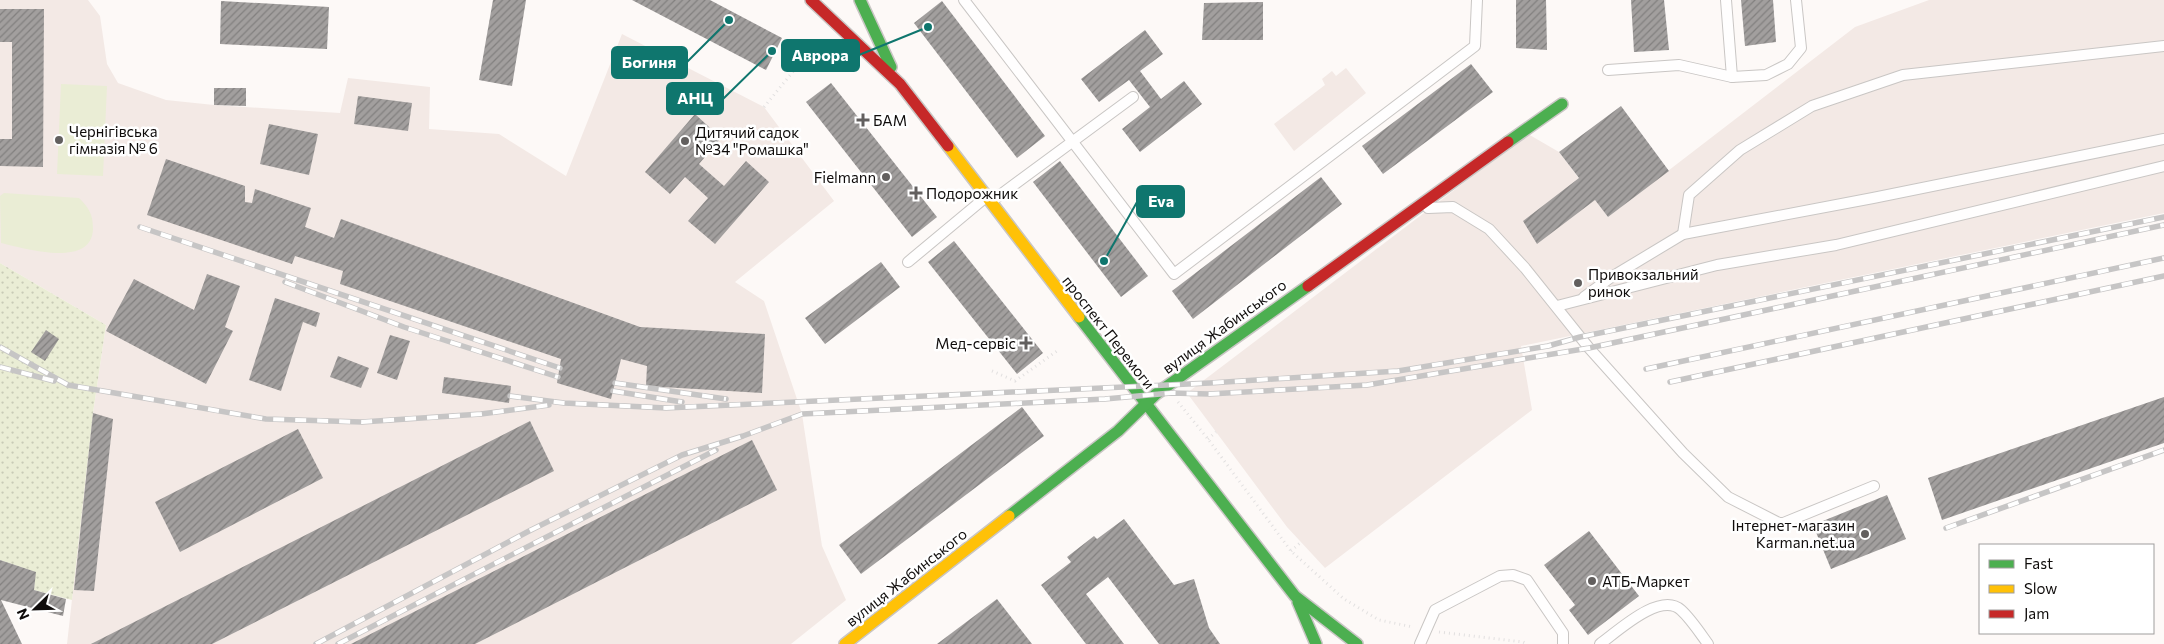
<svg xmlns="http://www.w3.org/2000/svg" width="2164" height="644" viewBox="0 0 2164 644" font-family="Commissioner,sans-serif">
	<style>
		.built { fill: #f3e9e5 }
		.grass { fill: url(#grass-dots) }
		.green { fill: #eaedd5 }
		.building { fill: url(#building-hatch) }
		.lines { fill: none; stroke-linecap: round; stroke-linejoin: round }
		.lane-casing { stroke: #c9c6c4; stroke-width: 12 }
		.fast-casing { stroke: #c9c6c4; stroke-width: 14 }
		.slow-casing { stroke: #c9c6c4; stroke-width: 14 }
		.jam-casing { stroke: #c9c6c4; stroke-width: 14 }
		.path { stroke: #e2e0e0; stroke-width: 3; stroke-dasharray: 1 4; stroke-linecap: butt }
		.lane { stroke: #fffefe; stroke-width: 10 }
		.fast { stroke: #4caf50; stroke-width: 11 }
		.slow { stroke: #ffc107; stroke-width: 11 }
		.jam { stroke: #c62828; stroke-width: 11 }
		.rail-casing { stroke: #c6c5c5; stroke-width: 5.5 }
		.rail { stroke: #fff; stroke-width: 4; stroke-dasharray: 11; stroke-linecap: butt }
		.poi-dot { fill: #625f5e; stroke: #fff; stroke-width: 2 }
		.labels { text-anchor: middle; dominant-baseline: central; stroke-width: 5; stroke-linejoin: round; paint-order: stroke }
		.poi-label { font-size: 15px; fill: #0f0c0b; stroke: #fff; text-anchor: start }
		.street-label { font-size: 15px; fill: #0f0c0b; stroke: #fff }
		.leader { fill: none; stroke: #0f766e; stroke-width: 2 }
		.callout-dot { fill: #0f766e; stroke: #fff; stroke-width: 2 }
		.callout { fill: #0f766e; stroke: #0f766e; stroke-width: 2 }
		.callout-label { font-size: 16px; text-anchor: middle; font-weight: bold; fill: #fff }
	</style>
	<defs>
		<pattern id="grass-dots" width="8" height="8" patternUnits="userSpaceOnUse" patternTransform="scale(1.25)"><rect width="8" height="8" fill="#eaedd5"/><path d="M2 2h.1M6 6h.1" fill="none" stroke="#c8cab6" stroke-width="1.8" stroke-linecap="round"/></pattern>
		<pattern id="building-hatch" width="6" height="6" patternUnits="userSpaceOnUse" patternTransform="scale(1.25)"><rect width="6" height="6" fill="#a29f9e"/><path d="M-1 1l2-2M0 6l6-6M5 7l2-2" fill="none" stroke="#82807f"/></pattern>
	</defs>
	<rect width="100%" height="100%" fill="#fdf9f7"/>
	<g class="built">
		<path d="M0,0H88L100,16L107,64L118,83L166,100L214,105L340,113L348,78L430,87L429,129L499,134L566,176L622,34L764,107L834,201L735,282L764,301L802,414L822,546L846,600L791,644H67L93,413L106,325L0,263Z"/>
		<path d="M1929,0H2164V213L1521,346L1532,410L1325,568L1287,527L1187,393L1528,134L1559,152L1608,217L1855,27Z"/>
		<path d="M1346,68L1366,93L1294,151L1274,124L1325,85L1322,79L1332,71L1336,76Z"/>
	</g>
	<path class="grass" d="M0,263L106,325L93,413L72,600L34,590L35,572L0,560Z"/>
	<g class="green">
		<path d="M61,84L107,86L103,176L57,174Z"/>
		<path d="M4,193L79,198C89,208 93,214 93,229C92,269 23,248 1,243L0,196Z"/>
	</g>
	<g class="building">
		<path d="M493,0H526L512,86L479,80Z"/>
		<path d="M632,0H710L782,38L766,70Z"/>
		<path d="M1516,0H1546L1547,50L1516,48Z"/>
		<path d="M1631,0H1664L1669,50L1634,52Z"/>
		<path d="M1741,0H1773L1776,42L1745,46Z"/>
		<path d="M221,1L329,7L327,49L220,44Z"/>
		<path d="M942,1L1045,136L1017,158L914,23Z"/>
		<path d="M1263,2V40H1202L1204,3Z"/>
		<path d="M0,9H44L43,167L0,166V139H12V42H0Z"/>
		<path d="M1145,30L1163,54L1140,71L1161,99L1184,81L1202,104L1140,152L1122,129L1150,107L1129,80L1099,102L1081,79Z"/>
		<path d="M1471,64L1493,92L1383,174L1362,146Z"/>
		<path d="M831,83L937,217L912,237L806,102Z"/>
		<path d="M214,88H246V106L214,105Z"/>
		<path d="M358,96L412,103L408,131L354,124Z"/>
		<path d="M1621,106L1669,171L1608,217L1595,200L1537,244L1523,221L1579,178L1559,152Z"/>
		<path d="M695,114L721,138L699,164L724,186L746,161L769,182L715,244L688,221L708,198L685,177L670,194L645,172Z"/>
		<path d="M269,124L318,134L309,175L260,164Z"/>
		<path d="M166,159L245,186V202L252,203L255,189L311,208L305,227L334,238L341,219L640,327L765,334L762,393L646,386L647,366L621,359L611,399L557,383L561,359L340,284L343,271L295,256L292,264L147,215Z"/>
		<path d="M1060,161L1148,276L1121,297L1033,182Z"/>
		<path d="M1321,177L1342,204L1193,319L1172,291Z"/>
		<path d="M954,241L1043,353L1017,374L928,262Z"/>
		<path d="M881,262L900,287L825,344L805,318Z"/>
		<path d="M207,274L240,286L225,327L233,331L206,384L106,331L134,279L194,310Z"/>
		<path d="M275,298L320,313L316,327L303,322L281,391L249,380Z"/>
		<path d="M46,330L59,339L45,361L31,352Z"/>
		<path d="M390,335L410,341L397,380L377,373Z"/>
		<path d="M338,356L369,368L361,388L330,377Z"/>
		<path d="M444,377L511,386L509,403L442,393Z"/>
		<path d="M2164,397V443L1942,520L1928,478Z"/>
		<path d="M1022,407L1044,436L861,574L839,545Z"/>
		<path d="M93,413L113,419L94,591L74,590Z"/>
		<path d="M530,421L554,471L212,644H91Z"/>
		<path d="M298,429L323,478L180,552L155,502Z"/>
		<path d="M752,440L777,490L475,644H351Z"/>
		<path d="M1887,495L1906,539L1831,569L1813,525Z"/>
		<path d="M1124,519L1174,585L1194,579L1209,628L1220,644H1159L1108,577L1086,594L1124,644H1086L1041,585L1071,562L1067,557L1094,536L1097,539Z"/>
		<path d="M1589,531L1639,596L1588,635L1569,610L1575,605L1544,565Z"/>
		<path d="M0,560L36,572L34,590L66,599L63,616L1,600L22,644H0Z"/>
		<path d="M997,599L1032,644H937Z"/>
	</g>
	<g class="lines">
		<g class="lane-casing">
			<g id="lane">
				<path d="M964,0L1174,274L1475,46L1477,0"/>
				<path d="M1726,0L1732,77"/>
				<path d="M1608,70L1679,65L1732,77L1766,75L1788,64L1801,48L1796,0"/>
				<path d="M992,201L1133,97"/>
				<path d="M1428,208L1453,207L1489,229L1525,268L1589,348L1683,453L1728,497L1781,524L1874,486"/>
				<path d="M1683,234L1689,195L1740,150L1812,106L1903,75L2164,46"/>
				<path d="M908,262L986,197"/>
				<path d="M1584,297L1610,278L1683,234L1873,198L2164,139"/>
				<path d="M1557,306L1717,265L1836,245L2164,166"/>
				<path d="M1420,644L1435,610L1500,576L1513,575L1527,580L1563,633V644"/>
				<path d="M1600,644C1617,632 1660,591 1681,610C1691,619 1700,633 1708,644"/>
			</g>
		</g>
		<g class="fast-casing">
			<g id="fast">
				<path d="M860,0L891,67"/>
				<path d="M1508,142L1562,104"/>
				<path d="M1079,317L1295,596L1357,644"/>
				<path d="M1009,516L1118,431L1156,394L1308,286"/>
				<path d="M1298,602L1316,644"/>
			</g>
		</g>
		<g class="slow-casing">
			<g id="slow">
				<path d="M948,146L1079,317"/>
				<path d="M845,644L1009,516"/>
			</g>
		</g>
		<g class="jam-casing">
			<g id="jam">
				<path d="M811,0L900,84L948,146"/>
				<path d="M1308,286L1508,142"/>
			</g>
		</g>
		<g class="path">
			<path d="M764,107L814,46"/>
			<path d="M992,371L1015,381L1057,351"/>
			<path d="M1178,402L1208,439L1291,551L1344,599L1379,620L1413,627"/>
			<path d="M1208,439L1216,432"/>
			<path d="M1291,551L1300,543"/>
			<path d="M1439,632L1523,642L1527,644"/>
		</g>
		<use href="#lane" class="lane"/>
		<use href="#fast" class="fast"/>
		<use href="#slow" class="slow"/>
		<use href="#jam" class="jam"/>
		<g class="rail-casing">
			<g id="rail">
				<path d="M140,227L560,368"/>
				<path d="M285,282L404,327L558,377"/>
				<path d="M0,347L68,385L266,419L362,422L481,414L549,405"/>
				<path d="M0,367L54,381"/>
				<path d="M1646,369L2164,258"/>
				<path d="M1670,382L2164,276"/>
				<path d="M615,383L726,399"/>
				<path d="M613,391L682,402"/>
				<path d="M510,396L564,403L666,408L1210,383L1398,371L1548,346L1580,337L2164,217"/>
				<path d="M1946,528L2164,450"/>
				<path d="M316,644L531,530L682,455L743,436L802,414L1105,399L1171,393L1209,394L1367,385L1589,348L2164,225"/>
				<path d="M338,644L716,450"/>
			</g>
		</g>
		<use href="#rail" class="rail"/>
	</g>
	<g class="poi-dot">
		<path d="M860.5 112.5h5v5h5v5h-5v5h-5v-5h-5v-5h5z"/>
		<circle cx="59" cy="140" r="5"/>
		<circle cx="685" cy="141" r="5"/>
		<circle cx="886" cy="177" r="5"/>
		<path d="M913.5 185.5h5v5h5v5h-5v5h-5v-5h-5v-5h5z"/>
		<circle cx="1578" cy="283" r="5"/>
		<path d="M1023.5 335.5h5v5h5v5h-5v5h-5v-5h-5v-5h5z"/>
		<circle cx="1865" cy="534" r="5"/>
		<circle cx="1592" cy="581" r="5"/>
	</g>
	<g class="labels">
		<g class="poi-label">
			<text x="873" y="120">БАМ</text>
			<text x="69" y="131">Чернігівська<tspan x="69" dy="17">гімназія № 6</tspan></text>
			<text x="695" y="132">Дитячий садок<tspan x="695" dy="17">№34 "Ромашка"</tspan></text>
			<text x="876" y="177" text-anchor="end">Fielmann</text>
			<text x="926" y="193">Подорожник</text>
			<text x="1588" y="274">Привокзальний<tspan x="1588" dy="17">ринок</tspan></text>
			<text x="1016" y="343" text-anchor="end">Мед-сервіс</text>
			<text x="1855" y="525" text-anchor="end">Інтернет-магазин<tspan x="1855" dy="17">Karman.net.ua</tspan></text>
			<text x="1602" y="581">АТБ-Маркет</text>
		</g>
		<g class="street-label">
			<text transform="translate(1224 326) rotate(-36)">вулиця Жабинського</text>
			<text transform="translate(1109 332) rotate(52)">проспект Перемоги</text>
			<text transform="translate(906 577) rotate(-38)">вулиця Жабинського</text>
		</g>
	</g>
	<path class="leader" d="M928 27L859 55M729 20L687 62M772 51L723 99M1104 261L1137 202"/>
	<g class="callout-dot">
		<circle cx="928" cy="27" r="5"/>
		<circle cx="729" cy="20" r="5"/>
		<circle cx="772" cy="51" r="5"/>
		<circle cx="1104" cy="261" r="5"/>
	</g>
	<g class="callout">
		<rect x="782" y="40" width="77" height="31" rx="5"/>
		<rect x="612" y="47" width="75" height="31" rx="5"/>
		<rect x="667" y="83" width="56" height="31" rx="5"/>
		<rect x="1137" y="186" width="47" height="31" rx="5"/>
	</g>
	<g class="callout-label">
		<text x="820" y="61">Аврора</text>
		<text x="649" y="68">Богиня</text>
		<text x="695" y="104">АНЦ</text>
		<text x="1161" y="207">Eva</text>
	</g>
	<rect x="1979" y="544" width="175" height="90" fill="#ffffff" stroke="#9f9e9d"/>
	<rect x="1989" y="560" width="25" height="8" fill="#4caf50" stroke="#9f9e9d"/>
	<text x="2024" y="569" font-size="15" fill="#0f0c0b">Fast</text>
	<rect x="1989" y="585" width="25" height="8" fill="#ffc107" stroke="#9f9e9d"/>
	<text x="2024" y="594" font-size="15" fill="#0f0c0b">Slow</text>
	<rect x="1989" y="610" width="25" height="8" fill="#c62828" stroke="#9f9e9d"/>
	<text x="2024" y="619" font-size="15" fill="#0f0c0b">Jam</text>
	<g transform="translate(35 609) rotate(247)" stroke="#ffffff" stroke-width="4" paint-order="stroke">
	<path d="M0-4L9 19L0 12L-9 19Z" fill="#0f0c0b"/>
	<text y="-8" font-size="14" font-weight="bold" text-anchor="middle" fill="#0f0c0b">N</text>
	</g>
</svg>
